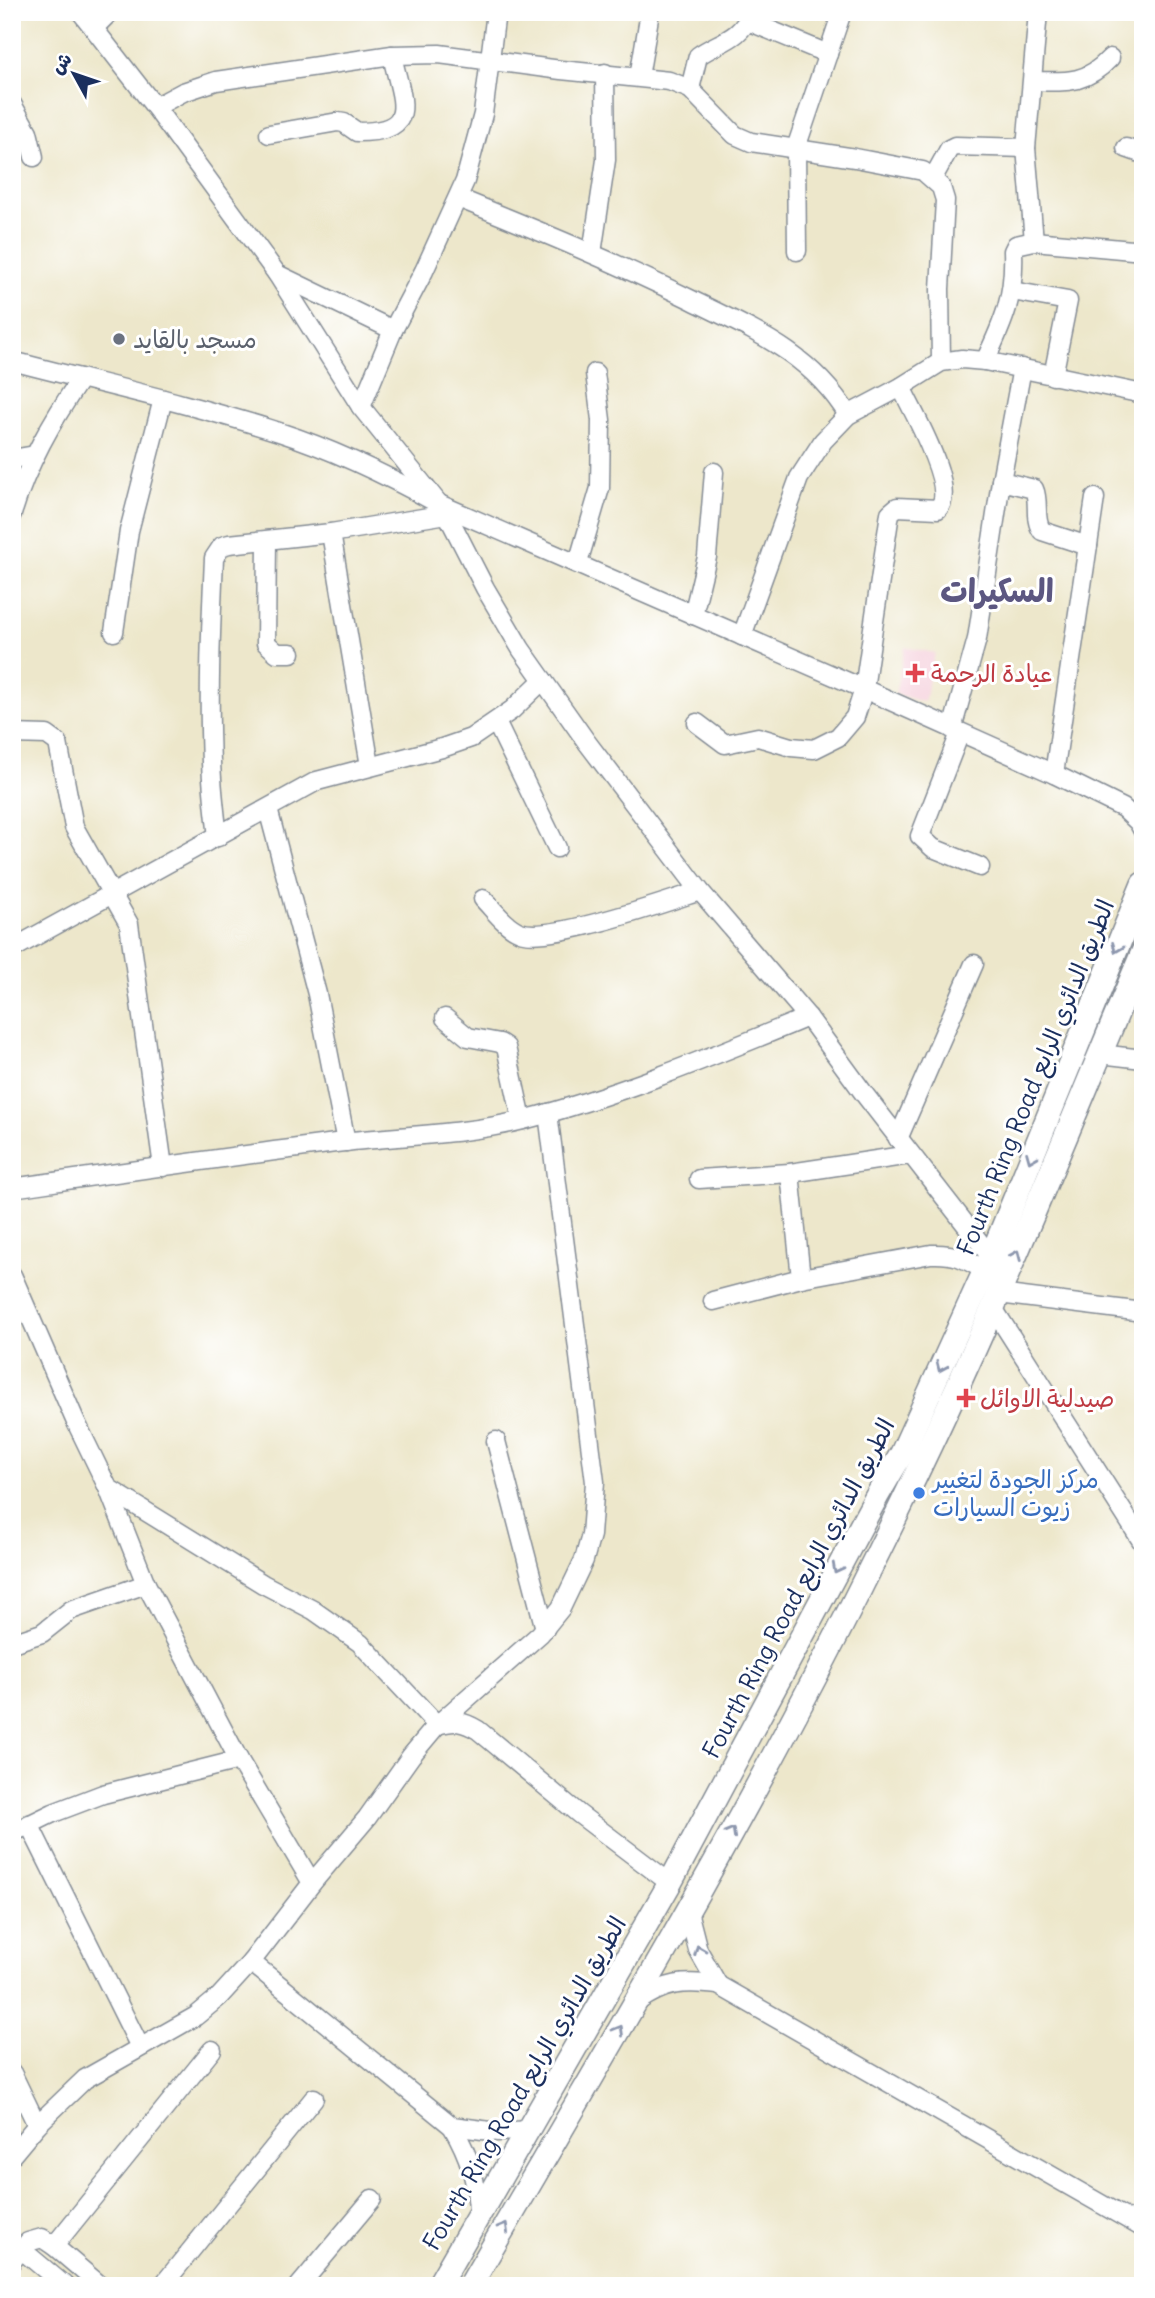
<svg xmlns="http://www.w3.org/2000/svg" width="1155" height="2298" viewBox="0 0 1155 2298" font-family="Delius,'Playpen Sans Arabic',sans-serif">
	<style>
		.built { fill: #f5cfdb }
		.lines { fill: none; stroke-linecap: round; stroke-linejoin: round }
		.minor-casing { stroke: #848b94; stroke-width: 21 }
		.major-casing { stroke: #848b94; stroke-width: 26 }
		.minor { stroke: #fff; stroke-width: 18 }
		.major { stroke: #fff; stroke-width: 23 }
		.oneway { stroke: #8d97ae }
		.worship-dot { fill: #6b7280; stroke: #fff; stroke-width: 2.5 }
		.health-dot { fill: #e0444e; stroke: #fff; stroke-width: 2.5 }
		.shop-dot { fill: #3f7fe0; stroke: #fff; stroke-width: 2.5 }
		.labels { text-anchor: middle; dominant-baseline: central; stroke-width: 6; stroke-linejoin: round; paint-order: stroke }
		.worship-label { font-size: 24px; fill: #5b616d; stroke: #fff; text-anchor: start }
		.health-label { font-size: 24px; fill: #be3a42; stroke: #fff; text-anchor: start }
		.street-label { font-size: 24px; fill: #1b2f5e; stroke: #fff }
		.shop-label { font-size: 24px; fill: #366cbe; stroke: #fff; text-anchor: start }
		.district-label { font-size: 32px; font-weight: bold; fill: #5c5781; stroke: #fff }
	</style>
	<rect width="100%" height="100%" fill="#fff"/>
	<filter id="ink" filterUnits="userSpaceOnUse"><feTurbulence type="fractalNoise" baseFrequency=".0143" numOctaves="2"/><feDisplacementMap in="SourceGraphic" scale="14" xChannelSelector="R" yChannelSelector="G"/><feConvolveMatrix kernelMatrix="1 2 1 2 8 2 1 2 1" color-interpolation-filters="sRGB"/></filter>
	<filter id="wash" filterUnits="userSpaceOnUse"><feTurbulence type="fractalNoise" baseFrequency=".00686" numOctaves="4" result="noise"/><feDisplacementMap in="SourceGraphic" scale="28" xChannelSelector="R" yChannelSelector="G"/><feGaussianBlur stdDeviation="1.57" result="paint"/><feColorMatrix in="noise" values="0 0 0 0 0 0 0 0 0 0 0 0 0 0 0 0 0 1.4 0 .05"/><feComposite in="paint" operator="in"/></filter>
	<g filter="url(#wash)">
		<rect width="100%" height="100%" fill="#ede7cb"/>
		<path class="built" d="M905,647L935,653L924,702L895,694Z"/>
	</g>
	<g filter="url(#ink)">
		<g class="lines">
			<g class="minor-casing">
				<g id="minor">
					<path d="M81,12L155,107L277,274L361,407L447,514L485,588L521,649L586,741L700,891L808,1017L865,1095L991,1257"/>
					<path d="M748,21L828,54"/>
					<path d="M94,28L110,12"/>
					<path d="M639,77L650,12"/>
					<path d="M1033,81C1067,82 1086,84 1110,58"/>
					<path d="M690,89L698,56C721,40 739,41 752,12"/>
					<path d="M12,104L28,132L34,157"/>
					<path d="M155,107L183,92L216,81L392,55L439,54L561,70L669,81L690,89L735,135L751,142L855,158L923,171L941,187L945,200L940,289L941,362"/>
					<path d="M269,134L338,122L344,123L357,132C422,132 401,100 392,55"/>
					<path d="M1126,148L1143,154"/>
					<path d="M933,178L949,149L955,146L1026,148"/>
					<path d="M458,198C537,230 615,262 692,300C754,331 810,353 848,415"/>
					<path d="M1034,241L1026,148L1038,12"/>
					<path d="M797,251L796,148L842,12"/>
					<path d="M592,253L606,160L605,73"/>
					<path d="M277,274L393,330"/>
					<path d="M1012,291L1068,301L1053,376"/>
					<path d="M12,361C101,384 192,404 279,432C335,450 388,476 439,504L864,689L1054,774L1123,808L1138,822L1143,831"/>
					<path d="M985,361C1004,321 1015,296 1013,251L1016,245L1034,241L1143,251"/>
					<path d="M361,407L393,330L424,271L465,181L483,114L496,12"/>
					<path d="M12,459L35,455"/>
					<path d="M1001,481L1034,489C1040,502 1033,519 1042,531L1088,546"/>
					<path d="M12,514C27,464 52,421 81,378"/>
					<path d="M331,533L370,766"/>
					<path d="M267,540L266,643L277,653H291"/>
					<path d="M578,563L600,488L601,420L595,373"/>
					<path d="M693,615L707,557L714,472"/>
					<path d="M114,632L129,531L163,399"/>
					<path d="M742,636L799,478L823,441L848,415L901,387L941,362L962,359L985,361L1143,394"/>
					<path d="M496,722L557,848"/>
					<path d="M697,723L725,744L758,737L791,747L814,749L838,737L855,717L864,689L890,513L897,507L938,509C958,489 912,410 901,387"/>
					<path d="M952,729L977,639L1001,481L1022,368"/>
					<path d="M960,733L920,836L933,848L980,867"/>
					<path d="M12,734L47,735L58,743L74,827L129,924L163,1167"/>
					<path d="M1054,774L1095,498"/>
					<path d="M268,809L317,994L346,1142"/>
					<path d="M218,837C215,812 212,787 211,762C208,694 211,626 214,558L222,546L229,544L331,533L447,514"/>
					<path d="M483,899C494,910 505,926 520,932C550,943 666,902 700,891"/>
					<path d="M12,949L317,781L442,748L471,738L512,710L543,680"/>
					<path d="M445,1018L468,1037L500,1043L506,1047L522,1120"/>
					<path d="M1100,1054L1143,1059"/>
					<path d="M898,1139L974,964"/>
					<path d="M790,1173L801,1278"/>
					<path d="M699,1179L790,1173L910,1155"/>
					<path d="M12,1188C123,1172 233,1156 344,1142C404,1135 464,1135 523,1120C620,1095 715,1055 808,1017"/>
					<path d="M12,1275L75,1420L108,1488L146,1584L239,1760L312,1883L251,1962L452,2126C469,2155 478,2182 478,2216"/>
					<path d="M999,1294L1143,1312"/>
					<path d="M713,1301L801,1278L931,1254C955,1253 964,1258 984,1270"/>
					<path d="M993,1308L1143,1543"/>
					<path d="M496,1441L545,1629"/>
					<path d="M108,1488L263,1584L313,1610L360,1643L437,1725C455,1720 463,1721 478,1730L579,1814L670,1883"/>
					<path d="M12,1643L42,1633L71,1610L146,1584"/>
					<path d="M29,1824L140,2047"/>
					<path d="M12,1833L53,1813L103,1794L239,1760"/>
					<path d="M312,1883L367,1818L411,1756L437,1725L540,1634L561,1608L584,1560L591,1535L595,1482L548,1113"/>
					<path d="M688,1911L698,1950L718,1985"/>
					<path d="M637,2002C666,1982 683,1981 718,1985L1143,2228"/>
					<path d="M12,2073L37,2125"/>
					<path d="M452,2126L498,2132L529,2130"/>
					<path d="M12,2155L37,2125L85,2079L196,2016L219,1997L251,1962"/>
					<path d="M22,2250L65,2286"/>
					<path d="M12,2261L28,2242L42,2238L54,2246"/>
					<path d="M101,2286L54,2246L212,2050"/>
					<path d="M162,2286L314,2098"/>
					<path d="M299,2286L372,2199"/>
				</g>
			</g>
			<g class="major-casing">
				<g id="major">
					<path d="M438,2286L670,1883L877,1496L902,1453L991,1257L1143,884"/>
					<path d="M470,2286C604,2056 741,1828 859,1591C906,1497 952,1402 994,1305C1045,1188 1093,1070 1143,952"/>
				</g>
			</g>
			<use href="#minor" class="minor"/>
			<use href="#major" class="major"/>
		</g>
		<defs><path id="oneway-chevron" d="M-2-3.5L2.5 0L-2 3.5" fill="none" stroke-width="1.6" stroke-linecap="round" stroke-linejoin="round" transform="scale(1.75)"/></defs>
		<g class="oneway">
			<use href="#oneway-chevron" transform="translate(1117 948) rotate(112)"/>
			<use href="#oneway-chevron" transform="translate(1031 1158) rotate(112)"/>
			<use href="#oneway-chevron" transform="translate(1016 1255) rotate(-67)"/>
			<use href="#oneway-chevron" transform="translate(941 1367) rotate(114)"/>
			<use href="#oneway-chevron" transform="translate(837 1569) rotate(118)"/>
			<use href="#oneway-chevron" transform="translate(731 1832) rotate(-61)"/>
			<use href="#oneway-chevron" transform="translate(699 1950) rotate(-112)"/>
			<use href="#oneway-chevron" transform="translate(619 2030) rotate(-60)"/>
			<use href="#oneway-chevron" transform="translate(504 2227) rotate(-60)"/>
		</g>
	</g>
	<circle class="worship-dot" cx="119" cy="339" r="7"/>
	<g class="health-dot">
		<path d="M911.5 662.5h7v7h7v7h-7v7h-7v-7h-7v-7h7z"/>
		<path d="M962.5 1387.5h7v7h7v7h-7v7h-7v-7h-7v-7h7z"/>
	</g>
	<circle class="shop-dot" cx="919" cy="1493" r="7"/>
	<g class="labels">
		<g class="worship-label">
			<text x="133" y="339">مسجد بالقايد</text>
		</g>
		<g class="health-label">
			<text x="931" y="673">عيادة الرحمة</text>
			<text x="980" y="1398">صيدلية الاوائل</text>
		</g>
		<g class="street-label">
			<text transform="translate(1035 1077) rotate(-68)">Fourth Ring Road الطريق الدائري الرابع</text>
			<text transform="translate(798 1588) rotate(-62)">Fourth Ring Road الطريق الدائري الرابع</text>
			<text transform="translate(524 2083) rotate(-60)">Fourth Ring Road الطريق الدائري الرابع</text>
		</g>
		<g class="shop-label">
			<text x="933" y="1479">مركز الجودة لتغيير<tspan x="933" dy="28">زيوت السيارات</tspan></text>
		</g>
		<g class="district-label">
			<text x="997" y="590">السكيرات</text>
		</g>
	</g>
	<rect width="1155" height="2298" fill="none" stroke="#fff" stroke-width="42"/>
	<g transform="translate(74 74) rotate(310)" stroke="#ffffff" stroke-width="5" paint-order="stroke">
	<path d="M0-5L12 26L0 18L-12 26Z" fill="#1b2f5e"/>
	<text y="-10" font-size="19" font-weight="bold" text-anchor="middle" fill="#1b2f5e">ش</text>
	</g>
</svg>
